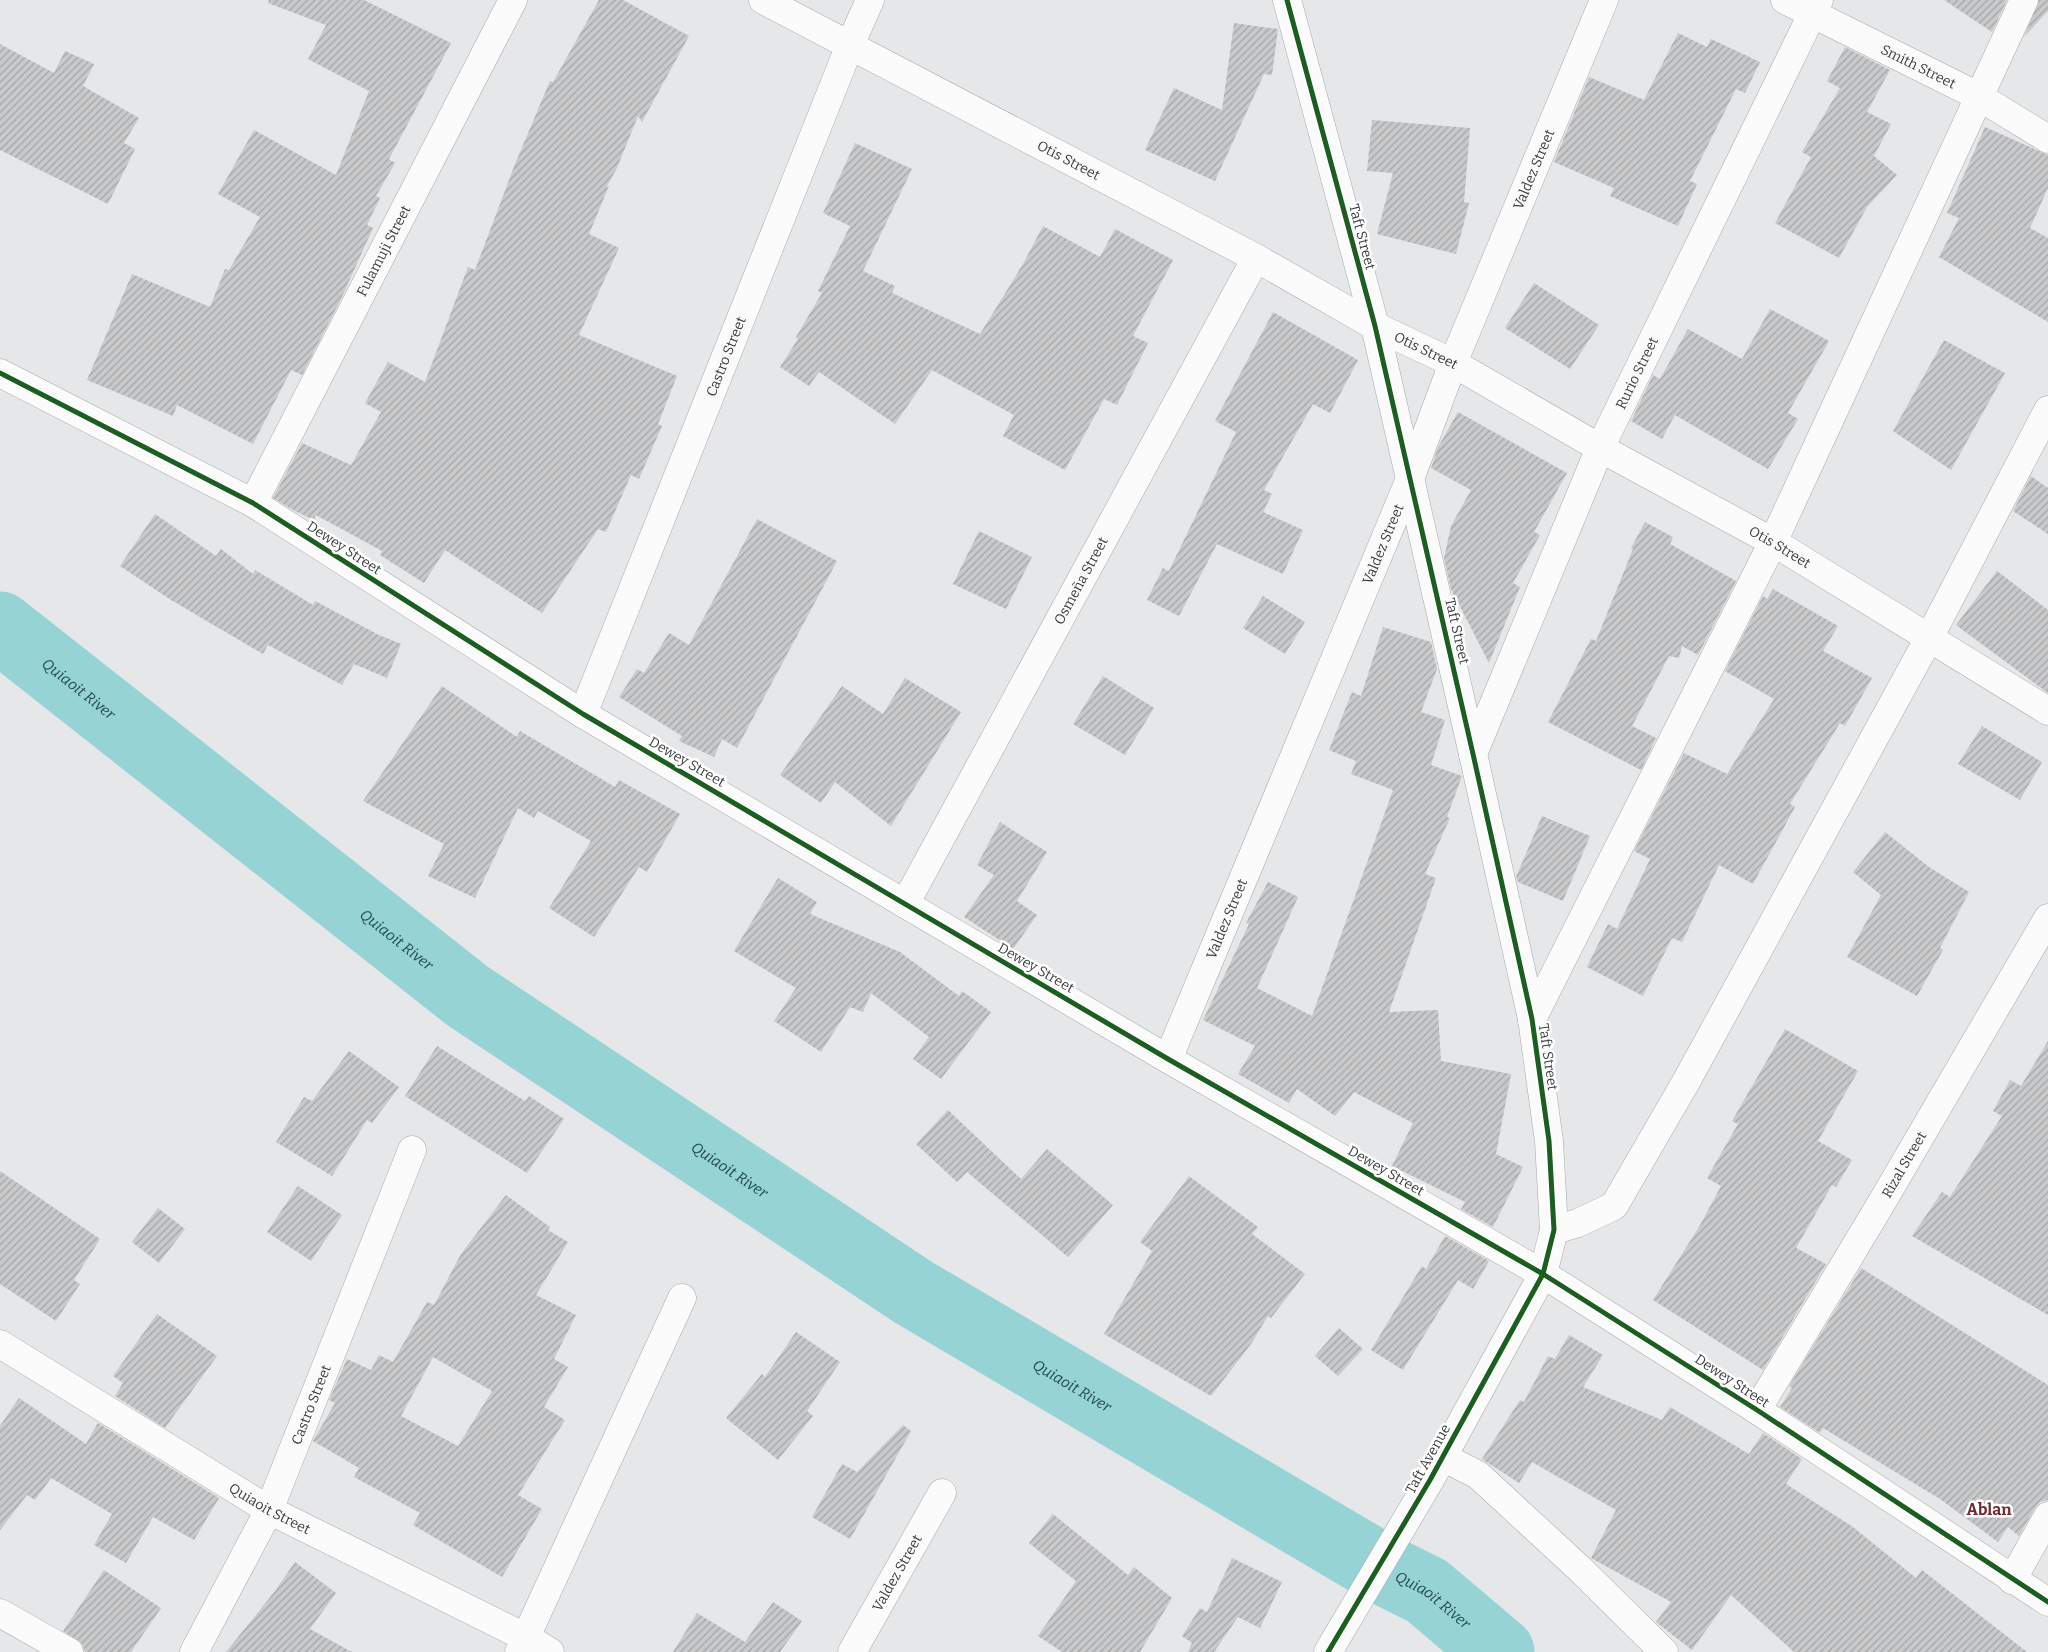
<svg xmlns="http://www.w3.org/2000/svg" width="2048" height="1652" viewBox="0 0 2048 1652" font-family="Bitter,serif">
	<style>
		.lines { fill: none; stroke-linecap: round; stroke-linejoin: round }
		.river { stroke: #95d3d5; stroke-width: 71 }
		.building { fill: url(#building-hatch); fill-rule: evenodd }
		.minor-casing { stroke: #a7a8a9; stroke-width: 29 }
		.tertiary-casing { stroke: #a7a8a9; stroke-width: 29 }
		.minor { stroke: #fbfbfc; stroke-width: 28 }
		.tertiary { stroke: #fbfbfc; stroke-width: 28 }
		.cycleway-casing { stroke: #fff; stroke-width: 8 }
		.cycleway { stroke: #1b5e20; stroke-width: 5 }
		.labels { text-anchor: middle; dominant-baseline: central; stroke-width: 5; stroke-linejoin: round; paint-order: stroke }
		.street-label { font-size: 14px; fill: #3b3d3e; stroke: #fff }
		.water-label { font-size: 15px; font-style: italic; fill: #214a4b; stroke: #fff }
		.quarter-label { font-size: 16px; font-weight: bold; fill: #712a30; stroke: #fff }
	</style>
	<defs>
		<pattern id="building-hatch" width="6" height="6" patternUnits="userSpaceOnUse" patternTransform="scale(1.25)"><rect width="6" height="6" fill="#c8c9ca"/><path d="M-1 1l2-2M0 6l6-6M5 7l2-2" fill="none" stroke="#a4a4a5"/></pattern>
	</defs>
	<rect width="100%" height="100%" fill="#e5e7e9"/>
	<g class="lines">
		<path class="river" id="s1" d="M0,627L469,997L913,1292L1377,1566L1427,1591L1499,1652"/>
	</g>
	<g class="building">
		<path d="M269,0H364L451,43L389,159L395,163L376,196L380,198L367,225L373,228L341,299L302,375L291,370L253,444L177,405L173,416L87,380L132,274L210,307L225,269L229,270L260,217L218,194L254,130L336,175L369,91L308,59L326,25L268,3Z"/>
		<path d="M599,0H623L689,36L642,122L638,116L617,168L606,188L609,186L589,234L619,248L579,335L677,376L658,424L662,426L639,479L631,475L606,532L598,529L542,613L445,550L424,583L380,555L382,551L316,515L314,520L295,511L273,498L302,443L351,465L381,412L365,403L388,362L425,382L468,267L475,270L515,164L550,81L553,82Z"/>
		<path d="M1944,0H2007L1992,32Z"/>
		<path d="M2039,0H2048V11L2024,37Z"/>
		<path d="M1234,23L1278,29L1272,75L1264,74L1215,181L1145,150L1174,88L1222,110Z"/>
		<path d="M1678,33L1707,47L1711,39L1760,62L1745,93L1736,89L1690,181L1697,184L1678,226L1610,196L1614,188L1554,162L1589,77L1644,100Z"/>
		<path d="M0,44L54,73L65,51L94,64L83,86L139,118L124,143L135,149L108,204L0,150Z"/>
		<path d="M1845,47L1890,70L1867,112L1891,124L1874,156L1897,175L1867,207L1839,258L1775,223L1811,157L1802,152L1840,88L1827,81Z"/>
		<path d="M1372,120L1470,128L1464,202L1469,203L1456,254L1377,234L1393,173L1367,171Z"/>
		<path d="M1985,127L2048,155V188L2030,228L2048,238V322L1939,257L1959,218L1947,213Z"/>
		<path d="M855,143L912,169L863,271L895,286L892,293L980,334L1023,264L1043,226L1100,257L1115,229L1173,260L1133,336L1148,343L1117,405L1104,399L1065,470L1003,436L1014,415L932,370L895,424L819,372L809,386L780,367L798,339L796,337L822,293L818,291L850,226L823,213Z"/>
		<path d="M1534,283L1599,325L1570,369L1505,328Z"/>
		<path d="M1770,309L1829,341L1788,413L1798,419L1768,469L1675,415L1662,439L1631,421L1653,375L1660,379L1688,329L1742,359Z"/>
		<path d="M1273,312L1358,360L1330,413L1313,404L1264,490L1272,494L1263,512L1303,530L1283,574L1217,544L1179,616L1147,600L1163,568L1169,571L1236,432L1215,421Z"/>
		<path d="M1944,340L2005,373L1951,470L1893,431Z"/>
		<path d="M1458,412L1567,473L1534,532L1540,535L1513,583L1520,587L1489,663L1451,589L1444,558L1451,526L1471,490L1431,468L1438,447Z"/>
		<path d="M2031,476L2048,488V534L2013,511Z"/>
		<path d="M155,514L216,556L221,549L253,574L255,570L313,605L315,601L377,634L401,644L387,678L354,664L342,685L268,645L263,654L171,600L120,566Z"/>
		<path d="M757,519L837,561L737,748L722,739L714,757L679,741L682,736L619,697L637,669L644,673L669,633L689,645Z"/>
		<path d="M1645,522L1673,537L1670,544L1736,581L1698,655L1682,646L1679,658L1669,656L1632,726L1656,738L1641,770L1548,722L1591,639L1596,641L1633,549L1631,548Z"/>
		<path d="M979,531L1032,557L1006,609L953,584Z"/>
		<path d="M1997,571L2048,610V693L1956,625Z"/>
		<path d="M1773,589L1838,626L1823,651L1872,678L1845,726L1840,723L1790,804L1795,807L1753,884L1719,865L1682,942L1672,938L1643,996L1587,967L1608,924L1617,929L1650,859L1634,851L1684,753L1727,774L1774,699L1725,671L1763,596L1767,599Z"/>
		<path d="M1263,596L1305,622L1285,654L1243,628Z"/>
		<path d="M1383,627L1431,642L1437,669L1421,712L1445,720L1431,765L1462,776L1447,817L1450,818L1425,874L1436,878L1389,1012L1438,1010L1441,1061L1511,1074L1496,1154L1523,1167L1493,1227L1461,1209L1465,1202L1392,1166L1413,1123L1354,1092L1335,1116L1297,1089L1289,1103L1238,1074L1255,1046L1203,1020L1249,924L1246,923L1268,882L1298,897L1257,988L1312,1016L1393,790L1351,774L1356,761L1329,750L1352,692L1361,696Z"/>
		<path d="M1103,676L1154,708L1125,755L1073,724Z"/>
		<path d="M905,678L961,712L891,826L835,782L821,803L780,775L842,686L883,714Z"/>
		<path d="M442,686L517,737L520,731L615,787L619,780L680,814L647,872L639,867L594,937L549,908L591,841L538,811L534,818L518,808L475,898L428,876L444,844L363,801Z"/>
		<path d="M1982,726L2042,762L2020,800L1958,764Z"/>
		<path d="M1542,816L1590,836L1563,901L1518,882L1516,877Z"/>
		<path d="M1000,822L1047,852L1017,901L1037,915L1013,949L964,917L994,875L977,865Z"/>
		<path d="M1885,832L1929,867L1969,892L1940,948L1943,950L1917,996L1847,957L1881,895L1853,872Z"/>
		<path d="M778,878L817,902L810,914L900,952L959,996L962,991L991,1012L941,1079L913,1059L929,1037L871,993L863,1012L850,1007L821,1052L774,1021L796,988L734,951Z"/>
		<path d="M1785,1029L1858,1071L1818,1141L1852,1160L1836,1187L1832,1185L1796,1248L1826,1264L1763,1370L1653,1300L1699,1227L1721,1186L1707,1178L1738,1124L1732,1121Z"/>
		<path d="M2048,1041V1315L1912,1236L1942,1192L1950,1197L2002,1116L1993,1111L2010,1080L2021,1086Z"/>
		<path d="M437,1046L525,1101L529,1096L564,1119L527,1173L405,1096Z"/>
		<path d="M349,1051L399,1087L372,1123L367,1120L332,1176L276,1142L304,1097L312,1101Z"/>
		<path d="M948,1110L1021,1179L1047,1149L1113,1205L1068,1257L967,1172L957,1182L916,1144Z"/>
		<path d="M0,1171L100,1239L74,1280L80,1284L56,1321L0,1284Z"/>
		<path d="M1189,1176L1258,1227L1252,1234L1305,1274L1271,1318L1268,1316L1251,1344L1211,1396L1104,1334L1152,1251L1140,1242Z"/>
		<path d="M298,1186L342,1215L311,1261L267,1232Z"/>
		<path d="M506,1195L550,1227L548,1230L568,1242L536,1295L576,1315L554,1359L568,1367L544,1407L565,1420L518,1495L542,1509L502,1577L413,1525L420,1513L354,1477L359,1468L313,1441L335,1403L329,1400L347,1359L371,1370L379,1355L393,1362L427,1302L434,1305L461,1254ZM433,1357L492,1391L458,1446L401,1416Z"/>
		<path d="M158,1208L185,1229L159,1263L132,1242Z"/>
		<path d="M1445,1236L1489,1261L1473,1289L1458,1280L1403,1370L1371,1350L1422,1266L1426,1269Z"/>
		<path d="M1861,1268L2048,1385V1500L2040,1502L2035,1508L2019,1536L2008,1527L1998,1542L1940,1499L1823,1428L1820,1433L1780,1407L1792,1388L1789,1386Z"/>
		<path d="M157,1314L217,1356L165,1428L115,1396L123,1383L113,1376Z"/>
		<path d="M1339,1328L1363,1349L1338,1376L1315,1356Z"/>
		<path d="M796,1332L840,1362L807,1411L813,1416L778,1460L726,1418L762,1374L765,1377Z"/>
		<path d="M1569,1335L1603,1355L1583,1387L1662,1420L1670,1407L1749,1454L1763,1433L1802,1459L1786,1484L1853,1527L1916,1578L1922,1570L2027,1652H1794L1731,1595L1692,1650L1656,1622L1671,1602L1591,1558L1616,1510L1532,1462L1519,1483L1482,1459L1520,1400L1524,1402L1548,1356L1555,1359Z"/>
		<path d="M19,1398L86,1444L98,1423L219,1498L194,1540L153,1517L126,1563L94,1545L112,1514L51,1478L35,1500L27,1495L0,1530V1426Z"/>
		<path d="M903,1425L911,1431L850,1539L812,1517L842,1464L857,1472Z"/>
		<path d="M1053,1514L1128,1575L1134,1567L1172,1598L1140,1652H1062L1038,1636L1076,1581L1029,1543Z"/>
		<path d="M1232,1558L1282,1582L1260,1628L1238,1617L1214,1652H1188L1192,1643L1182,1636L1200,1608L1207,1612Z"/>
		<path d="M295,1562L336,1593L310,1629L352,1652H226L275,1591Z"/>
		<path d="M104,1570L161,1608L131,1652H85L82,1644L63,1631Z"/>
		<path d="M773,1602L802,1621L780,1652H673L697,1613L745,1642Z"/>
	</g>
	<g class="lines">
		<g class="minor-casing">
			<g id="minor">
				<path id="s2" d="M763,0L1256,258L1375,326L1453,363L1600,448L1773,542L2048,711"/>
				<path id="s3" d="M1785,0L1978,96L2048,139"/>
				<path d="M0,373L253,503L583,714L1168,1059L1543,1274"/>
				<path id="s4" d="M253,503L513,0"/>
				<path id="s5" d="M583,714L850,45L870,0"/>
				<path id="s6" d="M1473,754L1600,448L1819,0"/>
				<path id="s7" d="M905,904L1256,258"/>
				<path d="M1532,1019L1773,542L2024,0"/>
				<path id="s8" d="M1168,1059L1410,479L1453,363L1604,0"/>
				<path d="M1554,1230L1578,1223L1614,1206L1687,1080L1929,638L2048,410"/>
				<path id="s9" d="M0,1344L269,1510L527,1638L550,1652"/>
				<path id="s10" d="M1757,1410L1882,1202L2048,918"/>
				<path d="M1443,1457L1478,1475L1581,1570L1664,1652"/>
				<path d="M2012,1580L2048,1516"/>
				<path d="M0,1613L69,1652"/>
				<path id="s11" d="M194,1652L269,1510L412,1150"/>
				<path d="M519,1652L682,1298"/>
				<path id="s12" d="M852,1652L942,1493"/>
			</g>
		</g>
		<g class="tertiary-casing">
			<g id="tertiary">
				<path d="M1287,0L1375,326L1473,754L1532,1019L1549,1141L1554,1230L1543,1274L1430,1480L1328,1652"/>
				<path d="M1543,1274L1757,1410L2048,1602"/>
			</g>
		</g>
		<use href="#minor" class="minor"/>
		<use href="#tertiary" class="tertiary"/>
		<g class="cycleway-casing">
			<g id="cycleway">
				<path d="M1287,0L1375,326L1473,754L1532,1019L1549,1141L1554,1230L1543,1274L1430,1480L1328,1652"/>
				<path d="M0,373L253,503L583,714L1168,1059L1543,1274L1757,1410L2048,1602"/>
			</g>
		</g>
		<use href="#cycleway" class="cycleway"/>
	</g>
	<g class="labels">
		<g class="street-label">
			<text stroke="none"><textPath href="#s3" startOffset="149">Smith Street</textPath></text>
			<text stroke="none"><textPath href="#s2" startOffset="345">Otis Street</textPath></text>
			<text stroke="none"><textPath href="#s8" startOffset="962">Valdez Street</textPath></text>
			<text transform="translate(1362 237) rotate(75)">Taft Street</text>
			<text stroke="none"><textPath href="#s4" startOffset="284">Fulamuji Street</textPath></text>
			<text stroke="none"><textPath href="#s2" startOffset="750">Otis Street</textPath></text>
			<text stroke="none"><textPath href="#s5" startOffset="385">Castro Street</textPath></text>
			<text stroke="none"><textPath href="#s6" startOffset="415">Rurio Street</textPath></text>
			<text stroke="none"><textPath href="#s8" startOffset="558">Valdez Street</textPath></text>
			<text stroke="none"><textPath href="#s2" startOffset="1155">Otis Street</textPath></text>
			<text transform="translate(344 548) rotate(33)">Dewey Street</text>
			<text stroke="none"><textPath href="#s7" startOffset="368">Osmeña Street</textPath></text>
			<text transform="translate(1457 631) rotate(77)">Taft Street</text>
			<text transform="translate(687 762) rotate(30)">Dewey Street</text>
			<text stroke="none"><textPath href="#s8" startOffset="152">Valdez Street</textPath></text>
			<text transform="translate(1036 968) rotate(30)">Dewey Street</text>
			<text transform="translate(1548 1057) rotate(82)">Taft Street</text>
			<text stroke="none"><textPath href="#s10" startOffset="286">Rizal Street</textPath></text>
			<text transform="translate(1386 1171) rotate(30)">Dewey Street</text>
			<text transform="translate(1732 1381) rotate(33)">Dewey Street</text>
			<text stroke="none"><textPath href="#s11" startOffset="274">Castro Street</textPath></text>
			<text transform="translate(1428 1459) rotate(-61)">Taft Avenue</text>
			<text stroke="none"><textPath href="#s9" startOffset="316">Quiaoit Street</textPath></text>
			<text stroke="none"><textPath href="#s12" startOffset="91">Valdez Street</textPath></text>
		</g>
		<g class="water-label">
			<text stroke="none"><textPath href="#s1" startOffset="100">Quiaoit River</textPath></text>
			<text stroke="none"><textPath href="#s1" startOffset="505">Quiaoit River</textPath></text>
			<text stroke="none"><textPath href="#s1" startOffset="910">Quiaoit River</textPath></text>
			<text stroke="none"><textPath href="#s1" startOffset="1315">Quiaoit River</textPath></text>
			<text stroke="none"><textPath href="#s1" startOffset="1735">Quiaoit River</textPath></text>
		</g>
		<g class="quarter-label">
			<text x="1989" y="1509">Ablan</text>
		</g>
	</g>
</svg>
